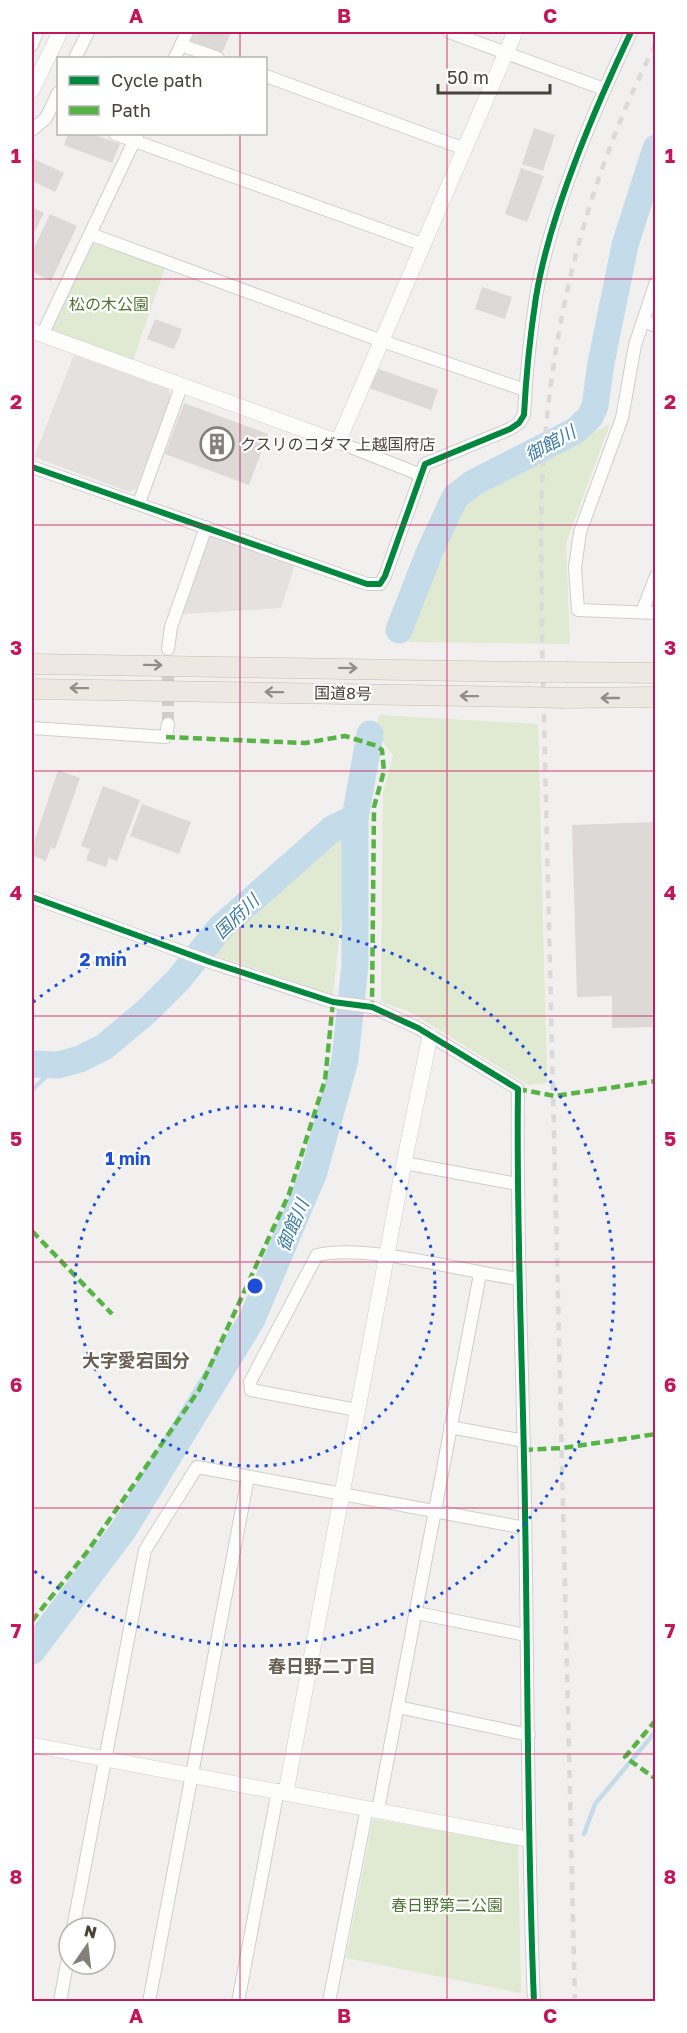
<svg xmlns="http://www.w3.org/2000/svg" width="687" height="2033" viewBox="0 0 687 2033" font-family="'Golos Text','Noto Sans JP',sans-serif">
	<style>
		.green { fill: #e0e9d1 }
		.parking { fill: #e4e1df }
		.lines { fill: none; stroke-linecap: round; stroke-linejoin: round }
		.stream { stroke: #c4dcea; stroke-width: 4.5 }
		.river { stroke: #c4dcea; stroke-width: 27 }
		.building { fill: #dcd9d7 }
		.minor-tunnel { stroke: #d0cdca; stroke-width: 12; stroke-dasharray: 12 6; stroke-linecap: butt }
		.minor-casing { stroke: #d0cecb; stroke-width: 14 }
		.tertiary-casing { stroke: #d0cecb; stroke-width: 16 }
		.trunk-casing { stroke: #c7bcad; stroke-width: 21 }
		.minor { stroke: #fdfdfc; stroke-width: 12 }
		.tertiary { stroke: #fdfdfc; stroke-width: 15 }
		.trunk { stroke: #ede9e2; stroke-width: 20 }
		.rail { stroke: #dadada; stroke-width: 4.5; stroke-dasharray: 8 8; stroke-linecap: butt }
		.trunk-bridge-casing { stroke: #c7bcad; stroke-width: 21; stroke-linecap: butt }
		.trunk-bridge { stroke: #ede9e2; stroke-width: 20 }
		.quiet { stroke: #57b346; stroke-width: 4.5; stroke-dasharray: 9 4.5; stroke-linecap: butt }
		.cycleway-casing { stroke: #fff; stroke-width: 10 }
		.cycleway { stroke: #00873e; stroke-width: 6 }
		.oneway { stroke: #928d86 }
		.grid { fill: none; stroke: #c2185b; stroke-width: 1.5; stroke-opacity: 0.55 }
		.ring { fill: none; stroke: #1d4ed8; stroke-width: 3; stroke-dasharray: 3 6 }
		.labels { text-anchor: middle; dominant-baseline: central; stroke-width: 4.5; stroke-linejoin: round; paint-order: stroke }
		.park-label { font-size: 16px; fill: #4e7434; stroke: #fff }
		.poi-label { font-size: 16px; fill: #48423a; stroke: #fff; text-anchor: start }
		.street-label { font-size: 16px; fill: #48423a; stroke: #fff }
		.water-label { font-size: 18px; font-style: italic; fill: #3d7aa0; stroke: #fff }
		.neighbourhood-label { font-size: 18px; font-weight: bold; fill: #695f53; stroke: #fff }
		.centre { fill: #1d4ed8; stroke: #fff; stroke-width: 3 }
		.ring-label { font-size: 18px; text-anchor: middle; font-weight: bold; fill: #1d4ed8; stroke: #fff; stroke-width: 4.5; stroke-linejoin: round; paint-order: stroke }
		.neatline { fill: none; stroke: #c2185b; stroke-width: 2 }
		.grid-label { font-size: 20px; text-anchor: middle; font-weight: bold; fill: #c2185b }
	</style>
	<rect width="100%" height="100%" fill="#f2f0ee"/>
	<g class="green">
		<path d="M93,243L165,268L133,360L51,330Z"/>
		<path d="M610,424L566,543L570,644L408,642L436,560L459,506L485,485Z"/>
		<path d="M379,715L538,724L547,1083L528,1085L410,1012L381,1002L383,794L393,755L382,741L374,738Z"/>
		<path d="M342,834L348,840V848L333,995L209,953L325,841L334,835Z"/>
		<path d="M373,1819L518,1845L521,1993L346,1958Z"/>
	</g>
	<g class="parking">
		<path d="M74,355L168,389L171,397L136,489L129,492L34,457Z"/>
		<path d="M209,534L295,565L281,608L182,614Z"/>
	</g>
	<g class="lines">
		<g class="stream">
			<path d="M32,1090L58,1065"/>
			<path d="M584,1834L595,1804L656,1731"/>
		</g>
		<g class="river">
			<path d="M399,630L429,553L455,497L473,483L575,431L590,417L595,406L601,363L625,245L656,148"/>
			<path d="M32,1064L58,1065L80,1059L104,1047L147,1011L178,980L220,928L332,829L355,818"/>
			<path d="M32,1651L124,1529L252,1319L314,1172L345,1060L355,965V818L370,734"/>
		</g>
	</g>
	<g class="building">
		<path d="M194,32H231L222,53L191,41Z"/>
		<path d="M534,128L555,135L543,171L522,164Z"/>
		<path d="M68,134H92L120,144L112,163L64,145Z"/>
		<path d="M32,158L64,173L55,192L32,181Z"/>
		<path d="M521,168L544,176L527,222L505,214Z"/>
		<path d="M32,207L44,213L35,231L32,229Z"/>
		<path d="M50,214L77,226L51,281L32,272V252Z"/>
		<path d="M482,287L512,297L505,319L475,309Z"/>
		<path d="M155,319L182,329L174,349L147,339Z"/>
		<path d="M376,368L438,390L431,410L369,388Z"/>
		<path d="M184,403L268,434L249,485L165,454Z"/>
		<path d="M58,770L80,778L55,849L51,847L46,861L32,855V848Z"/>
		<path d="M103,786L140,800L117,861L109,858L106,867L86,860L90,849L81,846Z"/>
		<path d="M142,804L191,822L179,854L130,836Z"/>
		<path d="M656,822V1027L612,1028V996L577,997L572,825Z"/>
	</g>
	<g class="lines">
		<path class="minor-tunnel" d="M168,724V649"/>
		<g class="minor-casing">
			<g id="minor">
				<path d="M449,32L604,89"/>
				<path d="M32,45L37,32"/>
				<path d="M181,45L218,58"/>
				<path d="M75,58L88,32"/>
				<path d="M175,58L187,32"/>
				<path d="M266,76L465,149"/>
				<path d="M32,130L46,118L58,93"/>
				<path d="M115,134L424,245"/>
				<path d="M90,234L382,341L525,390"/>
				<path d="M656,282L635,345L622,418L580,532L575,568L578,610L656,613"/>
				<path d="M643,321L656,326"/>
				<path d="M42,335L137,135"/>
				<path d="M338,442L421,475"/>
				<path d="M32,467L367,584H380L385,576L425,464L510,429L519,423L524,415C526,376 530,336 536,297C550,212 594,110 631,32"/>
				<path d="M139,503L181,387"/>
				<path d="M642,612L656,576"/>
				<path d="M168,649L171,627L206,527"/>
				<path d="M32,728L166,737L168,724"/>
				<path d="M32,897L210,962L333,1002L372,1007L418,1028L518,1089C516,1230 523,1370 525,1511C528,1675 527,1838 534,2002"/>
				<path d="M404,1163L517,1184"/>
				<path d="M357,1410L251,1390L250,1382L317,1255C366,1243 465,1272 519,1279"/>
				<path d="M450,1427L524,1441"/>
				<path d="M417,1613L526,1635"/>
				<path d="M398,1707L529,1735"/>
				<path d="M378,1810L480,1274"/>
				<path d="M73,1928L145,1550L197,1467L525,1528"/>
				<path d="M60,2002L69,1952"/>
				<path d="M149,2002L248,1477"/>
				<path d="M238,2002L278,1790"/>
				<path d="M329,2002L367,1808"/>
			</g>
		</g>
		<g class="tertiary-casing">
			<g id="tertiary">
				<path d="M32,90L60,32"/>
				<path d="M32,331L338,442L515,32"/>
				<path d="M32,1745L527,1839"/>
				<path d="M286,1792L404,1163L430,1036"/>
			</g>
		</g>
		<g class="trunk-casing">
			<g id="trunk">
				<path d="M32,664L527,672"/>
				<path d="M568,672L656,673"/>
				<path d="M32,689L528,697"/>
				<path d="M564,698L656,697"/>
			</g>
		</g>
		<use href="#minor" class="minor"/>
		<use href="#tertiary" class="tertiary"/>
		<use href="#trunk" class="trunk"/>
		<path class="rail" d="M575,2002L542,636C542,586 540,536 542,486C549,329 585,183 656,43"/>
		<g class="trunk-bridge-casing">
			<g id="trunk-bridge">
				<path d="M527,672H568"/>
				<path d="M528,697L564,698"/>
			</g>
		</g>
		<use href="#trunk-bridge" class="trunk-bridge"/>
		<g class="quiet">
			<path d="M166,737L305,743L345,736L377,746L382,750L384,771L374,807L372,1007"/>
			<path d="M518,1089L555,1096L656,1081"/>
			<path d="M32,1231L112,1314"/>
			<path d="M524,1450L563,1448L656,1434"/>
			<path d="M32,1621L87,1552L199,1390L289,1194L325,1080L333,1002"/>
			<path d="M656,1720L625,1757L656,1779"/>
		</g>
		<g class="cycleway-casing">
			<g id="cycleway">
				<path d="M32,467L367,584H380L385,576L425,464L510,429L519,423L524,415C526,376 530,336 536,297C550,212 594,110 631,32"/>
				<path d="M32,897L210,962L333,1002L372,1007L418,1028L518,1089C516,1230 523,1370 525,1511C528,1675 527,1838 534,2002"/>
			</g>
		</g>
		<use href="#cycleway" class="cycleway"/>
	</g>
	<defs><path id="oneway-shaft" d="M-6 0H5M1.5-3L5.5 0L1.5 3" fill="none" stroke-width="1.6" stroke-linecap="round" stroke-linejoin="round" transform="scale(1.5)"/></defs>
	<g class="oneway">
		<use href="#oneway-shaft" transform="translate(153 665) rotate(1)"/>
		<use href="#oneway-shaft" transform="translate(348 668) rotate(1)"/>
		<use href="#oneway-shaft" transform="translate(79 688) rotate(-179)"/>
		<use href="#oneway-shaft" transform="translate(274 692) rotate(-179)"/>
		<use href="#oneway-shaft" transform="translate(469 696) rotate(-179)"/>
		<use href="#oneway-shaft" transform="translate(610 698) rotate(180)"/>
	</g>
	<path class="grid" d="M240,32V58M447,32V2002M240,134V2002M32,279H656M32,525H656M32,771H656M32,1016H656M32,1262H656M32,1508H656M32,1754H656"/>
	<g class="ring">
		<circle cx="255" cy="1286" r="180"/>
		<path d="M33 1002A360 360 0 1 1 33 1570"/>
	</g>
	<defs>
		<g id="building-ring" transform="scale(1.725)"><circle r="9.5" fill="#fff" stroke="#847f79" stroke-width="1.5"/><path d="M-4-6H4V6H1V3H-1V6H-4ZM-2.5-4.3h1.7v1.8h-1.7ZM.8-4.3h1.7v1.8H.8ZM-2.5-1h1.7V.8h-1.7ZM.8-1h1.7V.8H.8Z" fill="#847f79"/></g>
	</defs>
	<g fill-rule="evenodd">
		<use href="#building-ring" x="217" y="444"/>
	</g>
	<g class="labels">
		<g class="park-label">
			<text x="109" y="304">松の木公園</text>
			<text x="447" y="1905">春日野第二公園</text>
		</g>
		<g class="poi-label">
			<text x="240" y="444">クスリのコダマ 上越国府店</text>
		</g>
		<g class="street-label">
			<text transform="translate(343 693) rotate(1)">国道8号</text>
		</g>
		<g class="water-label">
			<text transform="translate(550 443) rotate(-29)">御館川</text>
			<text transform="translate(236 916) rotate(-44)">国府川</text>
			<text transform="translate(292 1225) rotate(-67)">御館川</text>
		</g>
		<g class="neighbourhood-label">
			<text x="136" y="1360">大字愛宕国分</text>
			<text x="322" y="1666">春日野二丁目</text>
		</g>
	</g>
	<circle cx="255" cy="1286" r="9" class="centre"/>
	<g class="ring-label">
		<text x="103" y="966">2 min</text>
		<text x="128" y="1165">1 min</text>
	</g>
	<rect width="687" height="2033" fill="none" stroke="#ffffff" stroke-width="66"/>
	<rect x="57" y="57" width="210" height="78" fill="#ffffff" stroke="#b6b3b0" stroke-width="1.5"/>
	<rect x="69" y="76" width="30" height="9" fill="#00873e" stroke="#b6b3b0" stroke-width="1.5"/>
	<text x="111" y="87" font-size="18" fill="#48423a">Cycle path</text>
	<rect x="69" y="106" width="30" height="9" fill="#57b346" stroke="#b6b3b0" stroke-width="1.5"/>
	<text x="111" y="117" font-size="18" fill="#48423a">Path</text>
	<g transform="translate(87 1946) rotate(14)"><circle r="28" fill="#ffffff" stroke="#b6b3b0" stroke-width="1.5"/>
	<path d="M0-4.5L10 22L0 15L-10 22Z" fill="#847f79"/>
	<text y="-9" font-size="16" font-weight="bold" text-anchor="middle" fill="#48423a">N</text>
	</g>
	<path d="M438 84v9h112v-9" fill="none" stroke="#48423a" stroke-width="3"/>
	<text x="447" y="84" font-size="18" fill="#48423a" stroke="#ffffff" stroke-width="4.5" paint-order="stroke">50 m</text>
	<rect x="33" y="33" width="621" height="1967" class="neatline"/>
	<g class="grid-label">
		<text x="136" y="23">A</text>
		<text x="344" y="23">B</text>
		<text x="550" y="23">C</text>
		<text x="16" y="163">1</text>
		<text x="670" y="163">1</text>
		<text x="16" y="409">2</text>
		<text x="670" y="409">2</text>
		<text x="16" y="655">3</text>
		<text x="670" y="655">3</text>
		<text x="16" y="900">4</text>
		<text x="670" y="900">4</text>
		<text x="16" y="1146">5</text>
		<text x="670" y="1146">5</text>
		<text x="16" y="1392">6</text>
		<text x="670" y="1392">6</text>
		<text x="16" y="1638">7</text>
		<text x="670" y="1638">7</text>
		<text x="16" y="1884">8</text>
		<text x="670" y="1884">8</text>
		<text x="136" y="2023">A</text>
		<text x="344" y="2023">B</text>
		<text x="550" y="2023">C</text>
	</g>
</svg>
